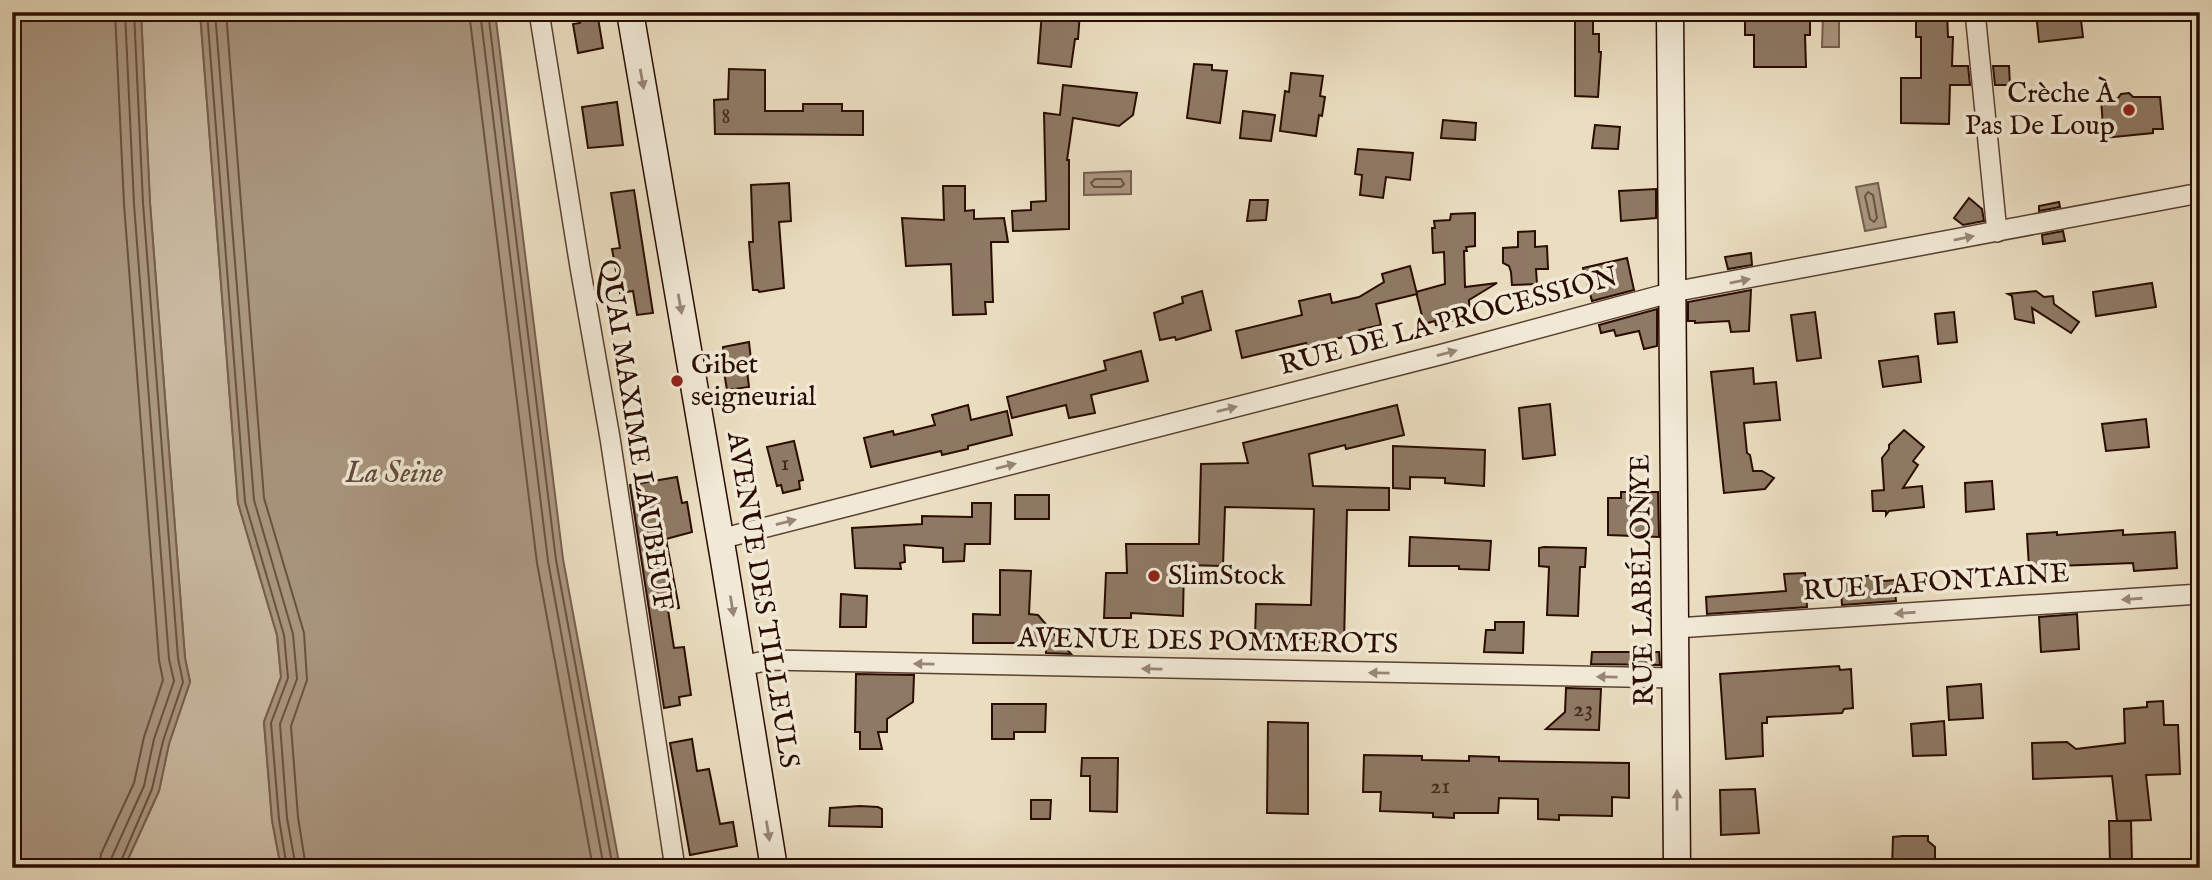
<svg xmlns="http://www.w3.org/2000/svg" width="2212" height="880" viewBox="0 0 2212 880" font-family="'IM FELL English',serif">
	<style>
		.green { fill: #c9b9a0; stroke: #7a6250; stroke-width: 2 }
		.water { fill: #a9967f; stroke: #765f4d; stroke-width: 2 }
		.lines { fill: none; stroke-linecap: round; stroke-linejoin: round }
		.shore { stroke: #6a5140; stroke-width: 2 }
		.building { fill: #8e7964; stroke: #2a0c01; stroke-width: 2 }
		.minor-casing { stroke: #5a4031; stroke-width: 22 }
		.secondary-casing { stroke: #2a0c01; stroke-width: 29 }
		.minor { stroke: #f1e9d6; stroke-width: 19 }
		.secondary { stroke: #f1e9d6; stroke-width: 26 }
		.oneway { fill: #978676 }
		.poi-dot { fill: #8f2418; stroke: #f1e9d6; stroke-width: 2.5 }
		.labels { text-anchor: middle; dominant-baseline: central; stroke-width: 7; stroke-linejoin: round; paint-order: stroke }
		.number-label { font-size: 24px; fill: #43271a }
		.poi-label { font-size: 28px; fill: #2a0c01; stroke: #f1e9d6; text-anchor: start }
		.street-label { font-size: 28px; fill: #2a0c01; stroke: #f1e9d6 }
		.water-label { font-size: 30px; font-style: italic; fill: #634a3a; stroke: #f1e9d6 }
	</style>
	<rect width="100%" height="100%" fill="#eaddc0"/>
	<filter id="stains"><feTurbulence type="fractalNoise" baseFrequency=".00286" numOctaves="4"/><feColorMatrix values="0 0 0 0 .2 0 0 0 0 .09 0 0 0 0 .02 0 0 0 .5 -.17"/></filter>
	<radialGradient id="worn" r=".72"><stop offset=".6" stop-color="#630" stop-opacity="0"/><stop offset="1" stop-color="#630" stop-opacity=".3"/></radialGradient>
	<path class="green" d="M141,12H200L238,503L277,635L281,677L264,722L272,820L281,868H124L159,791L169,743L190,682L185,658L150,203Z"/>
	<g class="water">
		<path d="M12,12H141L150,203L185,658L190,682L169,744L159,791L124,868H12Z"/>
		<path d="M200,12H495L563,559L620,868H281L272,820L264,722L281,677L277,635L238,503Z"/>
		<path d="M1823,15H1839V47H1822Z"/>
		<path d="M1131,171V194L1084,195V173Z"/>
		<path d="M1878,183L1886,227L1865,231L1856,187Z"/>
	</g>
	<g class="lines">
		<g class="shore">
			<path d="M207,12L245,502L284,635L288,678L271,723L279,819L287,868"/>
			<path d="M215,12L254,500L293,634L297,679L280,724L287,818L296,868"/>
			<path d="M226,12L264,498L304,633L307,680L291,726L298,817L306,868"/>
			<path d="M469,12L537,563L593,868"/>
			<path d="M480,12L548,561L604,868"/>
			<path d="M488,12L556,560L613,868"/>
			<path d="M1095,179H1121L1124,184L1121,187H1094L1091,183Z"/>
			<path d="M1868,192L1873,195L1877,218L1874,222L1870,219L1865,196Z"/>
			<path d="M99,868L101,854L134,783L144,737L163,680L159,660L124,204L115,12"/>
			<path d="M109,868L111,859L144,786L154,739L174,681L169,659L134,204L125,12"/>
			<path d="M118,868L152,789L163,741L183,682L178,658L143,203L134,12"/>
		</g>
	</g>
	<g class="building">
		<path d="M578,12H597L603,48L578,53L573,24L580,23Z"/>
		<path d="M1042,12H1080L1078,39H1075L1071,67L1038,63Z"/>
		<path d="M1575,12H1593V34H1599V52H1601L1598,97L1575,96Z"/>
		<path d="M1745,12L1810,14V35H1805L1806,67H1754V35H1745Z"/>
		<path d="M1916,12H1947L1948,37H1953L1952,66H1968L1970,85H1950L1949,124L1901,123V78H1921V37H1916Z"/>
		<path d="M2036,12H2080L2083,37L2039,42Z"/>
		<path d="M1194,64L1212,65V70L1227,71L1220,123L1187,118Z"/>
		<path d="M1993,66H2009L2010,85H1995Z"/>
		<path d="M729,69L765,70V111H803V104H842V111H863V135L715,134L714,100L728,99Z"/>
		<path d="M1291,73L1323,76L1320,96L1325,97L1322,116L1319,115L1316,136L1280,131L1285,91L1289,92Z"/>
		<path d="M1063,85L1137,93L1133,115L1119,126L1073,118L1067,160H1069V229L1013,231L1012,211L1031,210V202L1046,201L1044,113L1060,115Z"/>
		<path d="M2129,93L2133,97H2160L2163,129H2153V133L2104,138L2101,100L2118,98L2121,94Z"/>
		<path d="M617,102L623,145L588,148L582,107Z"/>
		<path d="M1243,111L1275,115L1271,141L1240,138Z"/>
		<path d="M1443,120L1476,123L1475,140L1441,138Z"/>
		<path d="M1595,125L1620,127L1618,149L1592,148Z"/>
		<path d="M1358,149L1413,153L1410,180L1386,177L1383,198L1360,195L1362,175L1355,174Z"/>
		<path d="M789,183L791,221L779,222L784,288L759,292L758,290H753L750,255L749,242H753L751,185Z"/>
		<path d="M943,186H965V211L974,210V219L1004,218L1008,242H991L993,302H985L986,314L953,315L951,264L906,266L902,218L944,220Z"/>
		<path d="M1656,189V218L1621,221L1619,191Z"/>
		<path d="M634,190L653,313L637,315L633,291L620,293L612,249L620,248L611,193Z"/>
		<path d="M1969,198L1982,209L1984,221L1963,225L1954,218Z"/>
		<path d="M1250,200H1268L1266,220L1247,221Z"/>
		<path d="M2059,202L2060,207L2039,211V206Z"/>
		<path d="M1475,213V246L1466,247L1467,251H1464L1465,287L1497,283L1469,300L1470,316L1436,325L1435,321L1424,324L1416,292L1445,284L1444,252L1433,253L1432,228H1435L1434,221L1450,220L1451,214Z"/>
		<path d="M1535,231V247L1547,246L1548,269H1536L1537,284L1512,285L1511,272L1509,266L1503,263V248L1518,247V232Z"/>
		<path d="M2063,231L2065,241L2043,244L2042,235Z"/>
		<path d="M1751,253L1752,265L1728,269L1725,257Z"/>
		<path d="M1627,258L1634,290L1592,301L1583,268Z"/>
		<path d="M1410,266L1417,294L1376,304L1381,325L1359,330L1360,333L1307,346L1306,343L1242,358L1236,331L1302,315L1299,301L1330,294L1332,303L1359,297L1384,282L1382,274Z"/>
		<path d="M2152,283L2156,307L2096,316L2093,292Z"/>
		<path d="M1751,290L1749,331L1731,332L1729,321L1695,323V321H1688V302Z"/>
		<path d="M1202,291L1211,330L1176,340L1175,337L1160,340L1154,313L1183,303L1182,297Z"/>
		<path d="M2036,291L2044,297L2053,296L2054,304L2079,322L2071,333L2032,308L2034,323L2015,319L2012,296L2008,294Z"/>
		<path d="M1657,309V346L1644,349L1639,331L1616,336L1614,330L1601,333L1599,325Z"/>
		<path d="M1815,312L1821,358L1797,361L1791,315Z"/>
		<path d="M1954,312L1957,342L1938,344L1935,314Z"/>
		<path d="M749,342L752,369L747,370L749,387L727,390L723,366L725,365L723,347Z"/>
		<path d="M1141,351L1148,381L1091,395L1095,413L1069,418L1066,405L1012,418L1007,397L1106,370L1104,361Z"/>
		<path d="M1918,356L1921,382L1883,387L1879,361Z"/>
		<path d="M1753,368L1754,384L1776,382L1780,420L1744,423L1747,453L1750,455L1753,471H1762L1774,478L1765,489L1724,493L1711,372Z"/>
		<path d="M1550,404L1555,455L1523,459L1519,408Z"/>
		<path d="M968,405L971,420L1007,411L1012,435L968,446V449L942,455L941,451L871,467L864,438L893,431L894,435L935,425L932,415Z"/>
		<path d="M1397,405L1404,435L1346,449L1345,445L1309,454L1313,486L1389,488V510H1347L1344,644L1314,643V639L1255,638L1256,604L1311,605L1314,509L1225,507L1223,566L1184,565L1183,616L1131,613V618H1104L1106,573H1127L1126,544H1199L1201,464L1248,463L1243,443Z"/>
		<path d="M2146,419L2149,447L2106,451L2102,424Z"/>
		<path d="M1904,430L1924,447L1913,461L1918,465L1903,488L1922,486L1924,507L1889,511L1886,515V511H1873L1872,491L1884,490L1882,458L1889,449V445Z"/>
		<path d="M794,441L803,480L799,481L800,489L783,493L781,485L777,486L767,447Z"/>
		<path d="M1393,446L1485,450L1484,486L1445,483V478L1410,477V489L1393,488Z"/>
		<path d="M677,477L682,503L687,502L692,532L666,539L679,608L668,610L674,648L684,647L691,695L679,697L680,705L664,708L630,485Z"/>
		<path d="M1992,481L1994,509L1966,512L1965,483Z"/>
		<path d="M1621,492H1658L1659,537L1608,535V498H1621Z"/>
		<rect x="1015" y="495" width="34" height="24"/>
		<path d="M972,503H991L990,544H965L964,561L943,562V548L904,545L905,562L900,563L901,569L855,568L852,528L922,524V516L972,517Z"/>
		<path d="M2123,530V535L2175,532L2177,568L2134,571L2133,563L2029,567L2027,534L2057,532V535Z"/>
		<path d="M1410,537L1491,541L1489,570L1459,569V566H1409Z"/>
		<path d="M1544,547L1586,548L1585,567H1580L1578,616L1547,615L1549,567L1539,566V548Z"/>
		<path d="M1000,570L1031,571L1029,614L1038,615L1071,654L1046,653V643H973V614L1000,615Z"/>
		<path d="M1805,573L1807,607L1707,614L1706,597L1786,591L1784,574Z"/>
		<path d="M1875,575L1885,581L1894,580L1896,601L1842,605L1840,579Z"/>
		<path d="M841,594L867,596L866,627H840Z"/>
		<path d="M2077,614L2079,649L2041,652L2039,617Z"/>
		<path d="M1495,622H1524L1523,653L1484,652L1486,630H1495Z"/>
		<path d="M1592,652H1659L1660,665L1591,664Z"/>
		<path d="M1839,666L1840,670L1851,669L1853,708L1844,709L1842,713L1767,717V723H1762L1763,756L1726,759L1720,674Z"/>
		<path d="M856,674L914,675L913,702L887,719V732H878L882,749H860V732H855Z"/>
		<path d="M1981,684L1983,718L1949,720L1947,687Z"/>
		<path d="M1566,688L1601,689L1599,730L1546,729L1565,712Z"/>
		<path d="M2163,701L2164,725H2178L2180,774L2146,775L2151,820L2117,821L2112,776L2033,779L2032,743L2067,742L2076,749L2125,743L2124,709L2147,707V702Z"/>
		<path d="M992,704H1046L1045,732H1014V739H992Z"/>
		<path d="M1944,721L1946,755L1913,756L1911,724Z"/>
		<path d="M1268,722L1308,723V814L1267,813Z"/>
		<path d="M692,739L697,771L709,769L720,824L733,822L737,846L690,855L670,743Z"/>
		<path d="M1364,755L1422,756V760L1469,761V756L1499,757V761L1629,763V798L1612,797V816L1559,815V820L1538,819V799L1499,798L1498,813H1454V818L1433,817V813L1380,811L1381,792H1363Z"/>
		<path d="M1082,758H1118L1117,812L1090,811V776H1081Z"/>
		<path d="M1755,789L1759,833L1721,835L1720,790Z"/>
		<path d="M1031,800H1051L1050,819H1031Z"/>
		<path d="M860,806L878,807L882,809V827L829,826L830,808Z"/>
		<path d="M2109,821H2131L2132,863L2110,864Z"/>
		<path d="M1902,836H1928V841L1935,847V868H1892L1893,837Z"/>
	</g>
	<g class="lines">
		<g class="minor-casing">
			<g id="minor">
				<path d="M539,12L580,267L610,438L675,868"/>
				<path d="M1975,12L1997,232"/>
				<path d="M720,539L1443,354L1673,292L2200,193"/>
				<path d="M1676,628L2200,594"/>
				<path d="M741,666L770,660L1675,678"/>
			</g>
		</g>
		<g class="secondary-casing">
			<g id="secondary">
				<path d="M630,12L724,560L774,868"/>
				<path d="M1670,12L1677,868"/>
			</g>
		</g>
		<use href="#minor" class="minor"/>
		<use href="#secondary" class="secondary"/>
	</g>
	<defs><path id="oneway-solid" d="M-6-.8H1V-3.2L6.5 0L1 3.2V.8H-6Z" transform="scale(1.75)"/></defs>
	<g class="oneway">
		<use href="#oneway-solid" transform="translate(642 79) rotate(80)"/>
		<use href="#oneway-solid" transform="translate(1964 238) rotate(-11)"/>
		<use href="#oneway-solid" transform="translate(1740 281) rotate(-11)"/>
		<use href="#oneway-solid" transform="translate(680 304) rotate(80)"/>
		<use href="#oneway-solid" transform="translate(1447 353) rotate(-15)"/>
		<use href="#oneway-solid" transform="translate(1227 409) rotate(-14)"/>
		<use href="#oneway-solid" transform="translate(1006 466) rotate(-14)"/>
		<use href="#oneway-solid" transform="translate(786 522) rotate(-14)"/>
		<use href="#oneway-solid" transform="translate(2132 599) rotate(176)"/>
		<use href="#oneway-solid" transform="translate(732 606) rotate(81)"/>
		<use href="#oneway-solid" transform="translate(1905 613) rotate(176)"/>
		<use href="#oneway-solid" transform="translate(924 664) rotate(-179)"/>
		<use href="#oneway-solid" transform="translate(1152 669) rotate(-179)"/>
		<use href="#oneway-solid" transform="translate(1379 673) rotate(-179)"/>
		<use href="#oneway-solid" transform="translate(1607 677) rotate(-179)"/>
		<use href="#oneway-solid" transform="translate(1677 800) rotate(-90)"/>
		<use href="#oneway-solid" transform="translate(768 831) rotate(81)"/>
	</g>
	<g class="poi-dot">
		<circle cx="2129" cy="110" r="7"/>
		<circle cx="677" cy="381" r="7"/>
		<circle cx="1154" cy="576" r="7"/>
	</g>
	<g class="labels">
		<g class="number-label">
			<text x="726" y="116">8</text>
			<text x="785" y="463">1</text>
			<text x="1583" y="709">23</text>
			<text x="1440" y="786">21</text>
		</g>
		<g class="poi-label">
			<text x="2115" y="94" text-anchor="end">Crèche À<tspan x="2115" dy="32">Pas De Loup</tspan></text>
			<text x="691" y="365">Gibet<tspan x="691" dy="32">seigneurial</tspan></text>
			<text x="1168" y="576">SlimStock</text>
		</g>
		<g class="street-label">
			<text transform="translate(1449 322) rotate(-15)">RUE DE LA PROCESSION</text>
			<text transform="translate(635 435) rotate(81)">QUAI MAXIME LAUBEUF</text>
			<text transform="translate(1643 580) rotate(-91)">RUE LABÉLONYE</text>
			<text transform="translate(1936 583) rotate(-4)">RUE LAFONTAINE</text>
			<text transform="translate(762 600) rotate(81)">AVENUE DES TILLEULS</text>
			<text transform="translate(1208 642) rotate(1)">AVENUE DES POMMEROTS</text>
		</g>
		<g class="water-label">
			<text x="394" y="474">La Seine</text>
		</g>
	</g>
	<rect width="2212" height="880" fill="none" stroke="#eaddc0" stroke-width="42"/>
	<rect x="14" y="14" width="2184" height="852" fill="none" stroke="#2a0c01" stroke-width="3.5"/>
	<rect x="21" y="21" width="2170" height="838" fill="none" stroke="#2a0c01" stroke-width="2"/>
	<rect width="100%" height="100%" filter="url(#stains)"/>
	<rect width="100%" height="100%" fill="url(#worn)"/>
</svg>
